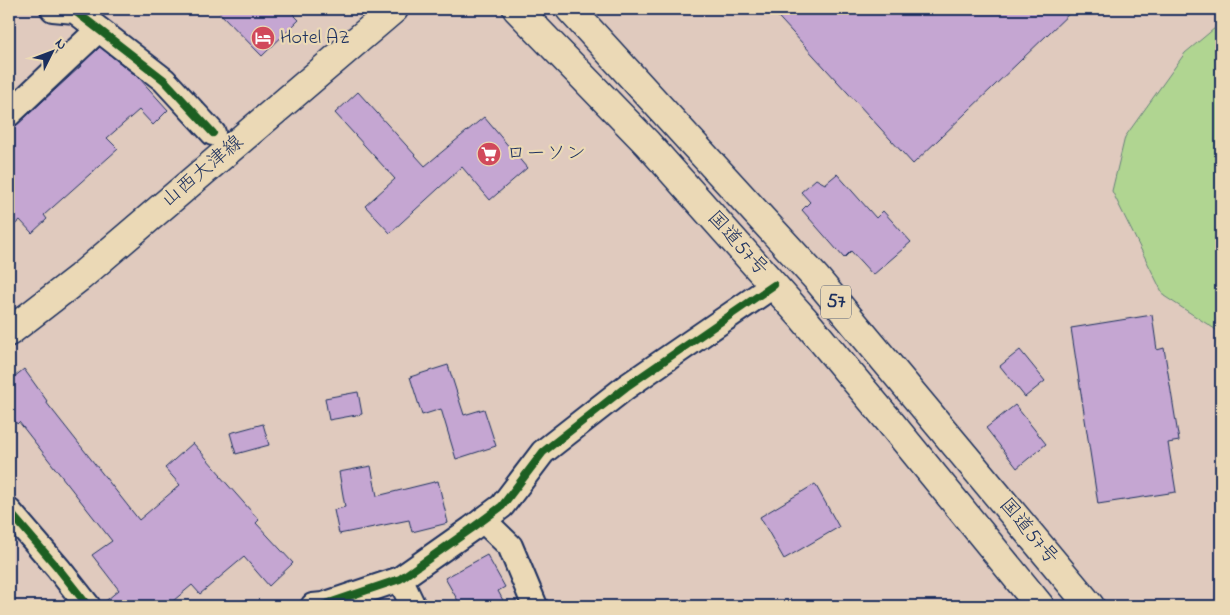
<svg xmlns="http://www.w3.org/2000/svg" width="1230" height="615" viewBox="0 0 1230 615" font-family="'Indie Flower','Klee One',sans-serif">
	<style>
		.green { fill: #b0d591; stroke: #668278 }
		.building { fill: #c5a6d2; stroke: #1b2f5e }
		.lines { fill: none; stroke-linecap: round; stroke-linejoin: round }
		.minor-casing { stroke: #1b2f5e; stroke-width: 28 }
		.secondary-casing { stroke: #1b2f5e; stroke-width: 31 }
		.trunk-casing { stroke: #1b2f5e; stroke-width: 31 }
		.minor { stroke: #ebd9b6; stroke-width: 24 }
		.secondary { stroke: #ebd9b6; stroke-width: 28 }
		.trunk { stroke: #ebd9b6; stroke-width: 28 }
		.cycleway-casing { stroke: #ebd9b6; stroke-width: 11 }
		.cycleway { stroke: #1b5e20; stroke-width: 8 }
		.labels { text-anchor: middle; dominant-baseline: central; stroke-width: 4.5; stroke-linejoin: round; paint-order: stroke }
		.shield { fill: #ebd9b6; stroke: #596278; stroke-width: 1 }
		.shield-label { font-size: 19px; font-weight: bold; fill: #1b2f5e }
		.poi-label { font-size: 20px; fill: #1b2f5e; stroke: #ebd9b6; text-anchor: start }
		.street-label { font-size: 20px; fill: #1b2f5e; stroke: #ebd9b6 }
	</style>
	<rect width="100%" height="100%" fill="#e0cabe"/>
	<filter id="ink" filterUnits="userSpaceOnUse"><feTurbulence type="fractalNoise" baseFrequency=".02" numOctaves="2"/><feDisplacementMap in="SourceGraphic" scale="10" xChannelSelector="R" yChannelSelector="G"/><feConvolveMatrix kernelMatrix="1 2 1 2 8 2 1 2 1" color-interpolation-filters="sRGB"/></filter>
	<g filter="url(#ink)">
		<path class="green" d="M1221,23V333L1164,296L1112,191L1125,137L1185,53Z"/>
		<g class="building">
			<path d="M216,9H288L299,20L262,56Z"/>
			<path d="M771,9H1074L913,164Z"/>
			<path d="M100,47L140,79L168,110L153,125L139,110L107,138L118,149L44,215L47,219L32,233L20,220L9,230V127H13L18,124L81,66L80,65Z"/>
			<path d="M358,92L425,166L484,117L527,168L490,200L462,167L390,233L365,206L395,179L335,113Z"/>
			<path d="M837,174L876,218L883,211L911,242L873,275L851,251L844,258L802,210L810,202L801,192L816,179L825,184Z"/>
			<path d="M1152,315L1157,350L1164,348L1179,441L1168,443L1176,492L1098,504L1071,328Z"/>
			<path d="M1020,350L1045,381L1025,397L1000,366Z"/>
			<path d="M448,365L464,415L484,409L496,446L456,459L441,409L422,415L410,377Z"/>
			<path d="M24,369L47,401L46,402L139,520L180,485L165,468L193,443L221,475L220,476L259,520L256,523L293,563L269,586L244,557L200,594L192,585L167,606H101L102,604L119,590L92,555L112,541L19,422L17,424L9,412V381Z"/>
			<path d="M358,392L362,414L329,420L325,398Z"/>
			<path d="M1015,405L1046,444L1017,468L986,428Z"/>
			<path d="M263,424L269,445L236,454L230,433Z"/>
			<path d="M371,466L377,496L438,481L448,523L412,532L409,520L339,534L334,510L345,507L339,472Z"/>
			<path d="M815,484L839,527L784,559L760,517Z"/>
			<path d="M487,555L505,587L498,591L506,606H461L445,578Z"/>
		</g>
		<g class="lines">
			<g class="minor-casing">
				<g id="minor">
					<path d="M53,9L75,11L164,80L213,133"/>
					<path d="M9,114L98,30"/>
					<path d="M9,511L58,568L88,606"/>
					<path d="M483,520L510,546L535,606"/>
					<path d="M400,579L413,606"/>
					<path d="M313,606L323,605L400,579L471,529L502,506L543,452L626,387L774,285"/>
				</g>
			</g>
			<g class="secondary-casing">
				<path id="secondary" d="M9,332L80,277L394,9"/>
			</g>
			<g class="trunk-casing">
				<g id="trunk">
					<path d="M517,9L647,143L803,318L890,422L1040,606"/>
					<path d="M570,9L816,278L1090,606"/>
				</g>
			</g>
			<use href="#minor" class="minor"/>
			<use href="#secondary" class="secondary"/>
			<use href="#trunk" class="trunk"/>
			<g class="cycleway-casing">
				<g id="cycleway">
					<path d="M53,9L75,11L164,80L213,133"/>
					<path d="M9,511L58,568L88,606"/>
					<path d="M313,606L323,605L400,579L471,529L502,506L543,452L626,387L774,285"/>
				</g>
			</g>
			<use href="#cycleway" class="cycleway"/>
		</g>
	</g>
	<defs>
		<g id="hotel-disc" transform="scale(1.25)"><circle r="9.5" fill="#d1495b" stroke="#ebd9b6"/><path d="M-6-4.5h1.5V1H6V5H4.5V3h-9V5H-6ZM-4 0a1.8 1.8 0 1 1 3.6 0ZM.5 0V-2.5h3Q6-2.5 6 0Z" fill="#fff"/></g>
		<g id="supermarket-disc" transform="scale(1.25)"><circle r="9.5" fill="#d1495b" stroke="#ebd9b6"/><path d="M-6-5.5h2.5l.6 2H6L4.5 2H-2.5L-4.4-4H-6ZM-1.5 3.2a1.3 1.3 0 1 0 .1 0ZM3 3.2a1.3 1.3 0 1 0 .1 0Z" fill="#fff"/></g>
	</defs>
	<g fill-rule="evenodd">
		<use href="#hotel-disc" x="263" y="38"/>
		<use href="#supermarket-disc" x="489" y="154"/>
	</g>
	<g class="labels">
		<rect class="shield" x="821" y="285.5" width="30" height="33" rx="4"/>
		<g class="shield-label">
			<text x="836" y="302">57</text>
		</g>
		<g class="poi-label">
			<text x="280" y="38">Hotel AZ</text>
			<text x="506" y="154">ローソン</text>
		</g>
		<g class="street-label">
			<text transform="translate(203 172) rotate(-40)">山西大津線</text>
			<text transform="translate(737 244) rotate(48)">国道57号</text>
			<text transform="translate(1028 532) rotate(50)">国道57号</text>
		</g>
	</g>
	<rect width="1230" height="615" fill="none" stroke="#ebd9b6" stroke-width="30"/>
	<rect x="15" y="15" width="1200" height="585" fill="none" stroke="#1b2f5e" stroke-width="2" filter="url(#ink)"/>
	<g transform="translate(52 52) rotate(48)" stroke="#ebd9b6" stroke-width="4" paint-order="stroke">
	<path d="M0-4L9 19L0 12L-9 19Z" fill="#1b2f5e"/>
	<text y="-8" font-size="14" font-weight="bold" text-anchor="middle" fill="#1b2f5e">N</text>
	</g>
</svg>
